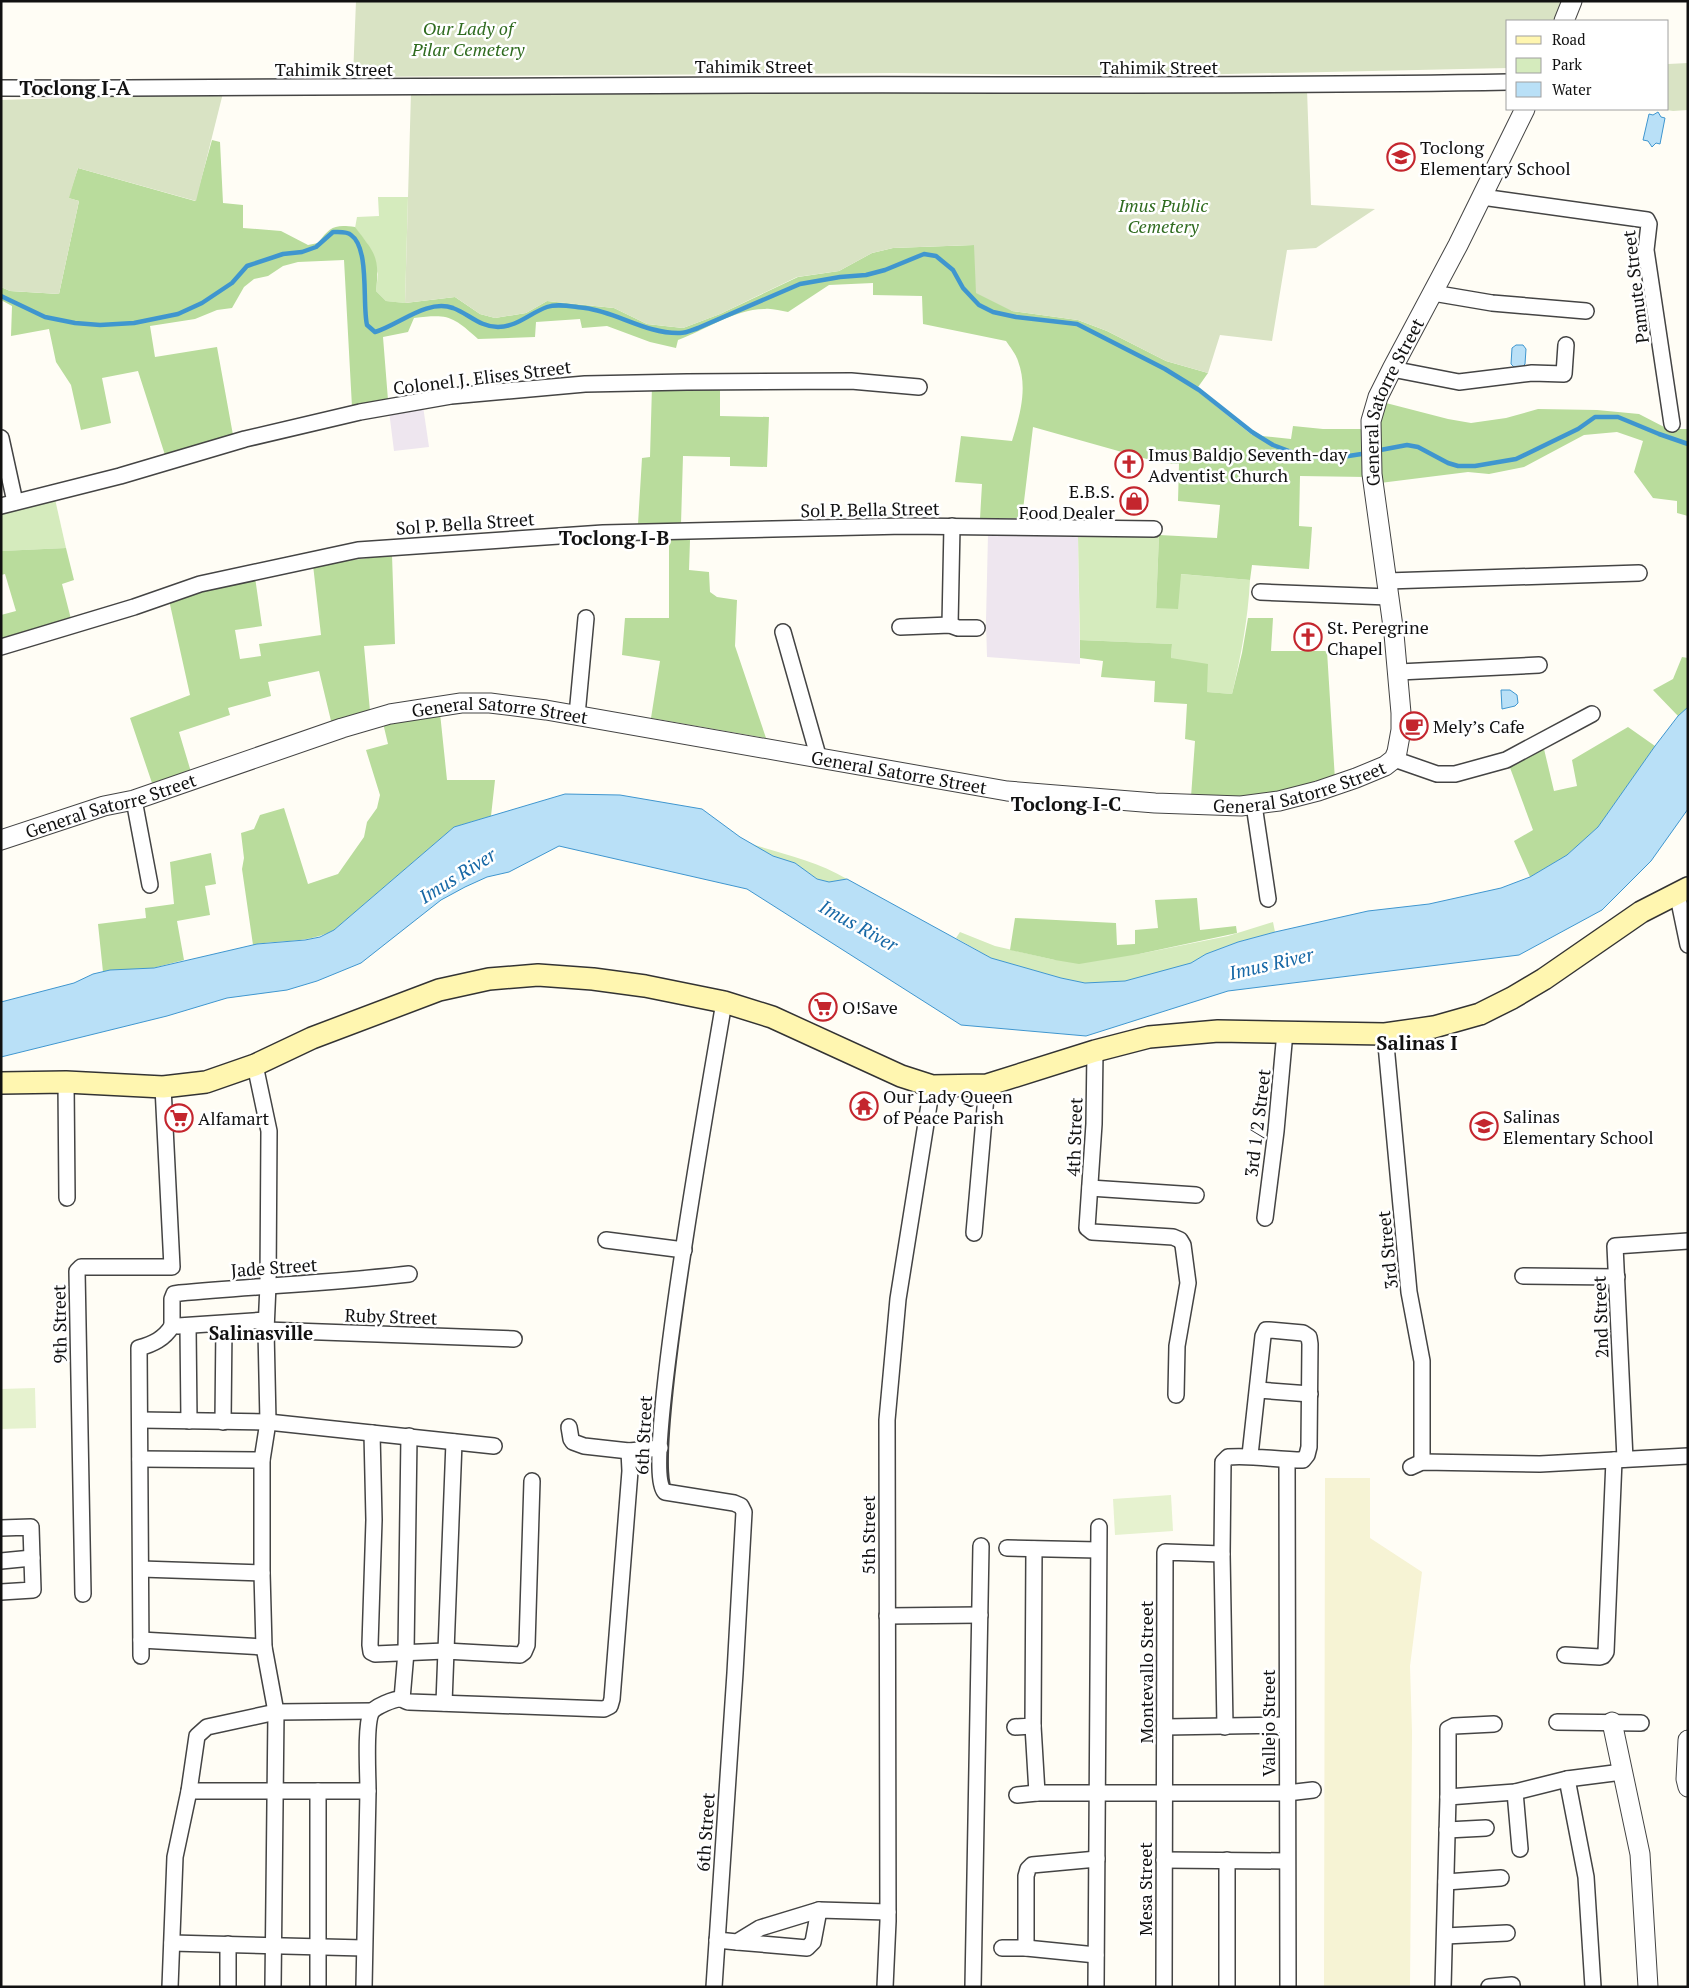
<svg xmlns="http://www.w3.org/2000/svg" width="1689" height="1988" viewBox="0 0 1689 1988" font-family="'PT Serif',serif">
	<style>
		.industrial { fill: #eee6ef }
		.farmland { fill: #f6f3d4 }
		.green { fill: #d5ebbd }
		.forest { fill: #b9dc9c }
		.cemetery { fill: #d9e3c4 }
		.pitch { fill: #e6f2cf }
		.water { fill: #b9e0f7; stroke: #3f96cf }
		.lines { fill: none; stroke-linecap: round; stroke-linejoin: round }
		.stream { stroke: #3f96cf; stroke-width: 4.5 }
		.minor-casing { stroke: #444; stroke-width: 18 }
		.tertiary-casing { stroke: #444; stroke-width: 21 }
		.secondary-casing { stroke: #333; stroke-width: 24 }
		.minor { stroke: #fff; stroke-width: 15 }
		.tertiary { stroke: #fff; stroke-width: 19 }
		.secondary { stroke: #fff6b0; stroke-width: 21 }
		.labels { text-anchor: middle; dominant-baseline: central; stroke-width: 5; stroke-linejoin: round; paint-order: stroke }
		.park-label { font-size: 18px; font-style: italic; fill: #2f6b1f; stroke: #fff }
		.street-label { font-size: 18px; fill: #111; stroke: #fff }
		.poi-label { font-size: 18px; fill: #111; stroke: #fff; text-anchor: start }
		.water-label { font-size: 19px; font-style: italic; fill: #1768a6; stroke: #fff }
		.neighbourhood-label { font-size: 19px; font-weight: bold; fill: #111; stroke: #fff }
		.quarter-label { font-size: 20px; font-weight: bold; fill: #111; stroke: #fff }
	</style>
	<rect width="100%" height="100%" fill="#fffdf5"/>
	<g class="industrial">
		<path d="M423,406L429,447L394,451L389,411Z"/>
		<path d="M988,534L1078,536L1080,664L987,657L986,621Z"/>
	</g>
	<path class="farmland" d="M1325,1478H1370V1538L1422,1572L1410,1666L1412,1732L1410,1987H1324Z"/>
	<g class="green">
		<path d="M378,197H408L405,303L386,301L376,291L378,274L367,243L355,228L357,217L379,216Z"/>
		<path d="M55,499L66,548L1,551V513Z"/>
		<path d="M1159,535L1156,608L1180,574L1250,580C1248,619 1241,656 1232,694L1207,692L1171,658L1172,644L1080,640L1078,536Z"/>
		<path d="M752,844C785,855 817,861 847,879L829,882L817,879L795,863L773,856Z"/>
		<path d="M1273,922L1275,932L1238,942L1206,954L1191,963L1159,973L1125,981L1102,983H1085L1061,978L991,958L956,938L960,932L995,946L1055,960L1139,954L1228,936Z"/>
	</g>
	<g class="forest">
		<path d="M212,140L220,142L223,203L243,205V228L281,231L308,245L318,243C330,227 334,224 355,227C375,253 380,257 376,291L386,301L405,303L455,297L480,314L495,318L526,313L547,301L614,308L647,324L683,328L720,314L798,277L839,271L872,253L893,248L974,245L1012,311L1078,320L1107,331L1166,361L1208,373L1196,390L1252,435L1291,439L1293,426L1323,429H1362L1366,477L1300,476L1299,526L1312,527L1309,569L1252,565L1250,580L1181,574L1178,609L1156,608L1159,535L1217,538L1220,505L1178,501L1179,464L1161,463L1033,427L1022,518L980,519L982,484L955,482L961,436L1012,441C1020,415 1028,388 1018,361C1016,354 1010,347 1006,341L923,324L922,296L873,295V283L829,285L788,312C780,311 772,308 765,309C734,309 706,330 678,340L676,348L650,342L607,326L582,328L580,319L536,322L535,337L478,339C452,316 449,314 414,318L408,332L383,337L388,400L352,407L344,260L298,262L283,266L268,276L254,279L244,287L232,308L217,310L195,319L150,326L155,357L217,347L233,435L165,455L138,371L102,378L111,423L81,430L71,385L56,362L49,329L11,336L12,306L1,300V287L10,291L59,294L79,201L68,198L78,168L195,201Z"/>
		<path d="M652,386L720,387V416L769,417L767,467L730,466V457L683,456L681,524H638L642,458L650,457Z"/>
		<path d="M1386,403L1448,419L1471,423L1506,418L1538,409L1597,410L1639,414L1668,429H1688V516L1677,513V501L1653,498L1634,472L1643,441L1617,432L1584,435L1524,467L1489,474L1468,472L1380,483L1376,434Z"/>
		<path d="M669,540H690L689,570L709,572L710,592L717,597L737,600L735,646L766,738L651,718L660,661L622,655L625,618H669Z"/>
		<path d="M66,548L74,580L62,584L71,619L1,641V615L16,611L5,574L1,575V551Z"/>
		<path d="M392,555L395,644L364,646L370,711L332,725L319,671L268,682L271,696L228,708L230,715L179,732L191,772L152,783L130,718L190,695L169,600L255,577L262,626L235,630L240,659L261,656L259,644L321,635L313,565Z"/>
		<path d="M1248,618H1273L1271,651H1327L1335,780L1251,798L1191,797L1195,741L1185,739L1187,704L1154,702L1155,681L1101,677L1103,661L1080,658V640L1172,644L1171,658L1208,664L1207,692L1232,694L1242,653Z"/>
		<path d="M1682,657L1688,658V707L1678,716L1653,690L1673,679Z"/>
		<path d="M440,713L447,780H495L491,816L454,827L334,930C308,944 281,939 253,945L242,869L244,858L241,833L254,829L260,815L284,808L308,884L338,874L364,837L367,822L377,808L380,795L366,750L388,744L383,723Z"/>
		<path d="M1628,727L1655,746L1598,827L1567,855L1530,877L1514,841L1533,830L1509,765L1544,749L1554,791L1577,786L1572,760Z"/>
		<path d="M211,853L216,884L205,886L210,915L177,921L184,960L153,968L103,972L98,924L146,918L145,908L174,904L170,862Z"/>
		<path d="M1197,898L1200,930L1236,926L1237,933L1139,954L1079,964L1055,960L1010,950L1015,918L1116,923L1117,945L1135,944V930L1158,928L1155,900Z"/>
	</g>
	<g class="cemetery">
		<path d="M356,1H1565L1555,21H1508V68L1138,76L895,73L353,77Z"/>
		<path d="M1688,63V110L1673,111L1660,109H1668V64Z"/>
		<path d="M1307,89L1311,205L1375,209L1316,248L1287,250L1272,341L1220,335L1208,373L1166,361L1107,331L1078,320L1012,311L976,293L974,245L893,248L872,253L839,271L797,277L720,314L683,328L647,324L614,308L547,301L526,313L495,318L480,314L455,297L405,303L411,92Z"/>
		<path d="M223,93L196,201L78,168L69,198L79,201L59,294L10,291L1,287V100Z"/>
	</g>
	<g class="pitch">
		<path d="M35,1388L36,1428L1,1429V1389Z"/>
		<path d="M1171,1495L1173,1531L1115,1535L1113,1499Z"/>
	</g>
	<g class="water">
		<path d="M1658,112L1661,117L1665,118L1660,144L1656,143L1652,147L1648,141L1643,140L1649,114L1653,115Z"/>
		<path d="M1516,345H1523L1526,349L1525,364L1521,368L1514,367L1511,364L1512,348Z"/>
		<path d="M1501,690H1510L1517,695L1518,703L1515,706L1502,709Z"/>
		<path d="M1688,707V809L1651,861L1602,910L1519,955L1228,991L1086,1036L961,1025L747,889L559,846L509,872L487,877L465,887L441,900L361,963L317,981L287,990L227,998L167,1016L1,1057V1002L74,983L93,974L110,970L154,968L257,944L305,940L320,937L334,930L454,827L565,794L620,795L702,809L740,837L773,856L795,863L817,879L829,882L847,879L991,958L1061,978L1085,983L1125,981L1191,963L1206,954L1238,942L1275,932L1368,911L1429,904L1501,888L1530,877L1567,855L1598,827L1655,746L1678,716Z"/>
	</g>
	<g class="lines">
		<g class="stream">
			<path d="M1,296L45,317L75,323L100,325L134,323L178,314L202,303L232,283L247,266L283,254L302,252L316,247L333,232C338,232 347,231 351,235C370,248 362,304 367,325L375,332C400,324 427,299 453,308C469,314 480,327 498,327C517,327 530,313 547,307C558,303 573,307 585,308C617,312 646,334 680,333C686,333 692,330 698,328L800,284L840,277L866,275L885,270L924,254L936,256L953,270L963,288L979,305L993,312L1016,317L1077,324L1165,369L1199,390L1252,432L1273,445L1302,456L1342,457L1368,453"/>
			<path d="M1375,451L1407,445L1418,447L1448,463L1458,466H1475L1516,459L1578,429L1595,417H1618L1659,434L1688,444"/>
		</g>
		<g class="minor-casing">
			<g id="minor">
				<path d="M1,88C251,89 501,85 751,85C1003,84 1255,87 1508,82"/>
				<path d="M1482,197L1647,220L1649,224L1646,250L1672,424"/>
				<path d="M1433,293L1492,303L1586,311"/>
				<path d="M1392,369L1459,382L1532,373L1564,374L1566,345"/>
				<path d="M1,438L15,502"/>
				<path d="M1,506L120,476L245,439L360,412L451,396L585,384L687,382L851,381L919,387"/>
				<path d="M1387,581L1639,573"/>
				<path d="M1260,592L1389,597"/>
				<path d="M950,625L952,526"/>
				<path d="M900,627L950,625L958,628H977"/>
				<path d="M783,632L819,759"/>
				<path d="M1,647L134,607L200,584L358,550L603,533L905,526L1154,529"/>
				<path d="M1399,672L1539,665"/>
				<path d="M577,715L586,618"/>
				<path d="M1394,759L1437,774H1455L1506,760L1592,714"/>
				<path d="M134,800L150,885"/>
				<path d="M1254,805L1268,899"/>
				<path d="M1677,892L1688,945"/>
				<path d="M1385,1034L1409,1292L1422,1361V1462"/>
				<path d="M1095,1051L1094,1124L1087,1228L1092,1232L1173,1237L1180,1240L1183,1245L1188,1283L1177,1346L1176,1395"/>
				<path d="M255,1065L269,1131L268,1285L266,1330L268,1422L262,1460V1573L264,1647L276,1712L273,1987"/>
				<path d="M66,1082L67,1198"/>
				<path d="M1090,1188L1196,1195"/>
				<path d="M1265,1218L1276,1131L1285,1032"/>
				<path d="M974,1233L987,1085"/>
				<path d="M606,1240L684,1250"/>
				<path d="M1523,1276L1617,1277"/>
				<path d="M172,1326V1299L174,1294L180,1293C256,1286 333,1283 409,1274"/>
				<path d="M178,1326L266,1320"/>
				<path d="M188,1326L189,1421"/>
				<path d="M266,1330L514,1339"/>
				<path d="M1258,1390L1310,1394"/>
				<path d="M140,1420L268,1422L494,1446"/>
				<path d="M223,1422L224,1324"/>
				<path d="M569,1427L571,1439L573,1442L584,1446L629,1451"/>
				<path d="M372,1433L374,1520L370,1645L371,1652L375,1654L445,1651L520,1655L524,1652L527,1645L532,1481"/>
				<path d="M140,1459L262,1460"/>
				<path d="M1625,1459L1615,1246L1688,1241"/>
				<path d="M1287,1460L1288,1987"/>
				<path d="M1411,1467L1422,1462L1540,1464L1688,1456"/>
				<path d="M1,1528L31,1527L33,1590L1,1592"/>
				<path d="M1007,1548L1098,1550"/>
				<path d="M1,1561L32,1558"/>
				<path d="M141,1569L262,1573"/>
				<path d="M83,1594L77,1271L81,1267H172L163,1087"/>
				<path d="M887,1616L980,1615"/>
				<path d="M141,1640L264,1647"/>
				<path d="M1565,1655L1600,1657L1603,1656L1606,1652L1614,1460"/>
				<path d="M141,1656L139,1348C153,1344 164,1339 172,1326"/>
				<path d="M402,1699L406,1652L409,1436"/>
				<path d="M444,1703L454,1442"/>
				<path d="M1557,1722L1641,1723"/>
				<path d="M1033,1726L1037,1793"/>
				<path d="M1015,1727L1033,1726L1034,1549"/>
				<path d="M1165,1727L1287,1725"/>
				<path d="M1225,1727L1222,1554L1223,1462L1228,1457C1254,1455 1276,1460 1303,1460L1307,1455L1309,1447L1310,1344L1309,1337L1303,1333L1269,1330H1266L1263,1336L1250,1455"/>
				<path d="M1567,1779L1586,1877L1593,1987"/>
				<path d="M189,1791H368"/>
				<path d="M1515,1792L1520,1849"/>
				<path d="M1017,1795L1037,1793H1287L1313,1790"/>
				<path d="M1448,1797V1729L1454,1726L1494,1724"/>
				<path d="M1447,1830L1486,1828"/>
				<path d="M1164,1860L1287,1861"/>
				<path d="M1227,1860V1987"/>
				<path d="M1446,1882L1501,1878"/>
				<path d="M1445,1936L1507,1933"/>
				<path d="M717,1940L737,1942L760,1928L819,1910L888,1912"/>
				<path d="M737,1942L807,1948L813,1942L819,1910"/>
				<path d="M172,1943L364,1948"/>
				<path d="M228,1944V1987"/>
				<path d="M1002,1948H1026L1096,1955"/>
				<path d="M1026,1948V1876L1028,1869L1032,1865L1097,1859"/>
				<path d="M170,1987L175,1857L189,1791L197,1736L207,1727L276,1712L372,1711"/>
				<path d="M318,1987V1791"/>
				<path d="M364,1987L368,1791C368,1774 365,1727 371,1713C374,1707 395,1698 402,1699C404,1700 407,1702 409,1702L604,1709L610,1706L612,1699L630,1471L629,1451L660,1448"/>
				<path d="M714,1987L735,1673L744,1512L741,1506L734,1503L665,1492C640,1471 715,1058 724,1002"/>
				<path d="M885,1987L888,1921L887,1420L898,1299L932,1086"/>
				<path d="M973,1987L981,1546"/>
				<path d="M1096,1987L1099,1527"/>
				<path d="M1164,1987L1165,1552L1222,1554"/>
				<path d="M1443,1987L1448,1797L1515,1792L1567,1779L1622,1772"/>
				<path d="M1489,1987L1512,1985"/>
			</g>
		</g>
		<g class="tertiary-casing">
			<g id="tertiary">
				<path d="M1564,21L1572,1"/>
				<path id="s1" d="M1,840L104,806L134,800L342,728L390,714L461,703H490L546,710L1007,791L1155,803L1241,806L1279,801L1318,791L1356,778L1385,766L1394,759L1397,752L1401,730V713L1394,634L1372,474L1371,421L1378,397L1392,369L1458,245L1525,109"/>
				<path d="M1612,1722L1640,1854L1648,1987"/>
				<path d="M1688,1740L1686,1779L1688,1787"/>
			</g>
		</g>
		<g class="secondary-casing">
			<path id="secondary" d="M1,1083L66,1082L163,1087L206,1082L255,1065L312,1038L439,990L489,979L538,975L593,979L645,986L724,1002L772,1017L901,1076L932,1086L987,1085L1095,1051L1149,1037L1218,1031L1385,1034L1434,1027L1480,1014L1512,998L1544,979L1641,912L1688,888"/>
		</g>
		<use href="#minor" class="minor"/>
		<use href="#tertiary" class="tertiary"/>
		<use href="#secondary" class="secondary"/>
	</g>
	<defs>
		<g id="school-ring" transform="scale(1.4375)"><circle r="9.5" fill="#fff" stroke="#c4262e" stroke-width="1.5"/><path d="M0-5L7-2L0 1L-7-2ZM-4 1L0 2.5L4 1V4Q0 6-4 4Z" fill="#c4262e"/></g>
		<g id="church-ring" transform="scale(1.4375)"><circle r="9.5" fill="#fff" stroke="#c4262e" stroke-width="1.5"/><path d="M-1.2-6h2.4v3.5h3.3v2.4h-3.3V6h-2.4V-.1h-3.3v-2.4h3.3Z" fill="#c4262e"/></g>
		<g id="shop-ring" transform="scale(1.4375)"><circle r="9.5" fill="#fff" stroke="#c4262e" stroke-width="1.5"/><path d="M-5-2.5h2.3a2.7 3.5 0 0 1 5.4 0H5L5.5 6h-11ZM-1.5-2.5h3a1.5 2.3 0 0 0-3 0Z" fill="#c4262e"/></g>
		<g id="cafe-ring" transform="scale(1.4375)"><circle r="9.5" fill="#fff" stroke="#c4262e" stroke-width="1.5"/><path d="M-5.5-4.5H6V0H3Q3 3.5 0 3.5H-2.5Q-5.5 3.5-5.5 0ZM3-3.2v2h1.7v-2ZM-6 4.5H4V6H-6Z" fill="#c4262e"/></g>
		<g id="supermarket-ring" transform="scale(1.4375)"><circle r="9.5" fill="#fff" stroke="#c4262e" stroke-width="1.5"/><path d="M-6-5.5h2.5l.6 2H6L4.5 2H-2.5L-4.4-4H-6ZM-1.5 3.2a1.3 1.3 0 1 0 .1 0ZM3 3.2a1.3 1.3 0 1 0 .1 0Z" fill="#c4262e"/></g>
		<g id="temple-ring" transform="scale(1.4375)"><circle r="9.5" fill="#fff" stroke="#c4262e" stroke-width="1.5"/><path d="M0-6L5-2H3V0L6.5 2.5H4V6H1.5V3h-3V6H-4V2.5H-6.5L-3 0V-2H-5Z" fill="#c4262e"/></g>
	</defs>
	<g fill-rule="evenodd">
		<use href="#school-ring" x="1401" y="157"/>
		<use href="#church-ring" x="1129" y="464"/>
		<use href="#shop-ring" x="1134" y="501"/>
		<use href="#church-ring" x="1308" y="637"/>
		<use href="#cafe-ring" x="1414" y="726"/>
		<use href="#supermarket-ring" x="823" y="1007"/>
		<use href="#temple-ring" x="864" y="1106"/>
		<use href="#supermarket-ring" x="179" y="1118"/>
		<use href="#school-ring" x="1484" y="1126"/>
	</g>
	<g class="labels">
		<g class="park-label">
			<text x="468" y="28">Our Lady of<tspan x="468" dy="21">Pilar Cemetery</tspan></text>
			<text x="1163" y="205">Imus Public<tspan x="1163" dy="21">Cemetery</tspan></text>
		</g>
		<g class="street-label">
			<text x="754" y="66">Tahimik Street</text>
			<text x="1159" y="67">Tahimik Street</text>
			<text x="334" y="69">Tahimik Street</text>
			<text transform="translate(1635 287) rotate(-97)">Pamute Street</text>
			<text transform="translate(482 377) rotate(-7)">Colonel J. Elises Street</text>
			<text stroke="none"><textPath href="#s1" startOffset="1795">General Satorre Street</textPath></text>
			<text transform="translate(870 509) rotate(-1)">Sol P. Bella Street</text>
			<text transform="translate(465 523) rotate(-4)">Sol P. Bella Street</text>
			<text stroke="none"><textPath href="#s1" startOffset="520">General Satorre Street</textPath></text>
			<text stroke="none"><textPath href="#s1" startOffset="925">General Satorre Street</textPath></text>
			<text stroke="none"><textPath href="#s1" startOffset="1330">General Satorre Street</textPath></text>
			<text stroke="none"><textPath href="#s1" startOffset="115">General Satorre Street</textPath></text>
			<text transform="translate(1257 1123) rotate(-83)">3rd 1/2 Street</text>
			<text transform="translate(1074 1137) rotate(-88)">4th Street</text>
			<text transform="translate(1387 1250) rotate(-96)">3rd Street</text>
			<text transform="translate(274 1267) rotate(-4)">Jade Street</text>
			<text transform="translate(391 1316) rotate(2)">Ruby Street</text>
			<text transform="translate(1600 1317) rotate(-92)">2nd Street</text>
			<text transform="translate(59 1324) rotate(-91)">9th Street</text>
			<text transform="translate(643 1435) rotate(-87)">6th Street</text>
			<text transform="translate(868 1535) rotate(-90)">5th Street</text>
			<text transform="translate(1146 1672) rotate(-90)">Montevallo Street</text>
			<text transform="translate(1268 1723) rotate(-90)">Vallejo Street</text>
			<text transform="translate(705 1832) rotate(-86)">6th Street</text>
			<text transform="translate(1145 1889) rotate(-90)">Mesa Street</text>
		</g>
		<g class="poi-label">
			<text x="1420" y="147">Toclong<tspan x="1420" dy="21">Elementary School</tspan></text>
			<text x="1148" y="454">Imus Baldjo Seventh-day<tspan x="1148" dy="21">Adventist Church</tspan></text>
			<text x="1115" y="491" text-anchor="end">E.B.S.<tspan x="1115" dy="21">Food Dealer</tspan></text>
			<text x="1327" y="627">St. Peregrine<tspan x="1327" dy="21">Chapel</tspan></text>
			<text x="1433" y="726">Mely’s Cafe</text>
			<text x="842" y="1007">O!Save</text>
			<text x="883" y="1096">Our Lady Queen<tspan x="883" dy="21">of Peace Parish</tspan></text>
			<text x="1503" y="1116">Salinas<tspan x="1503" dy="21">Elementary School</tspan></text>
			<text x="198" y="1118">Alfamart</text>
		</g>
		<g class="water-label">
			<text transform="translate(457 875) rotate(-32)">Imus River</text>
			<text transform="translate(859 925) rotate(29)">Imus River</text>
			<text transform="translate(1271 963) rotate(-13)">Imus River</text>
		</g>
		<g class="neighbourhood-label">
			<text x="261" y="1332">Salinasville</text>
		</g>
		<g class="quarter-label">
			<text x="75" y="87">Toclong I-A</text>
			<text x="614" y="537">Toclong I-B</text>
			<text x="1066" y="803">Toclong I-C</text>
			<text x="1417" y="1042">Salinas I</text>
		</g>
	</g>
	<rect width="1689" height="1988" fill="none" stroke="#111111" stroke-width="5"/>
	<rect x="1506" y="20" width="162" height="90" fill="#ffffff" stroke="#a0a0a0"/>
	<rect x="1516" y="36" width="25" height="8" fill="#fff6b0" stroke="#a0a0a0"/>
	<text x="1552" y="45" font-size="15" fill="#111111">Road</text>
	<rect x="1516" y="58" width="25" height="15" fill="#d5ebbd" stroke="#a0a0a0"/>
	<text x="1552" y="70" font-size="15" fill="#111111">Park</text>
	<rect x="1516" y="82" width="25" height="15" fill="#b9e0f7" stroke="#a0a0a0"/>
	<text x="1552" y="95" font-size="15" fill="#111111">Water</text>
</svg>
